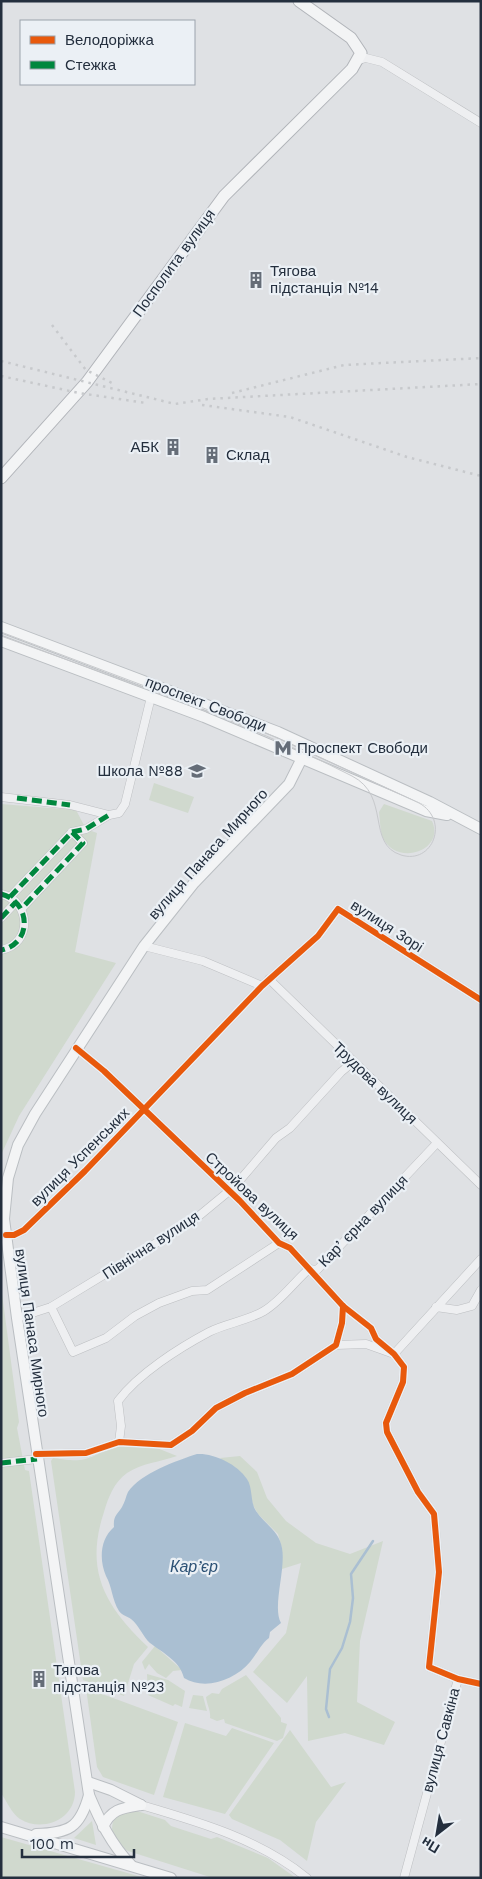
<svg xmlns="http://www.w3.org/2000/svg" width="482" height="1879" viewBox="0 0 482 1879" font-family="'Work Sans',sans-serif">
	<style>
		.green { fill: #d0d9ce }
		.water { fill: #aabfd2 }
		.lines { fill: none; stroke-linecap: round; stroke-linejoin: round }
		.stream { stroke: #aabfd2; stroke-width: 2.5 }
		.minor-casing { stroke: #bdbfc2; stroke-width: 9 }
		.major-casing { stroke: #babec2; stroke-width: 12 }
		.highway-casing { stroke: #b1b4b9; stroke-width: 13 }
		.minor { stroke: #eeeff1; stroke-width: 8 }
		.major { stroke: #f3f4f5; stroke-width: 10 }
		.highway { stroke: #f3f4f5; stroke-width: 11 }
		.tram { stroke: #c7c9cc; stroke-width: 1 }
		.rail { stroke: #c7c9cc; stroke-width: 2.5; stroke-dasharray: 2.5 5; stroke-linecap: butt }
		.quiet { stroke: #00873e; stroke-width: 5; stroke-dasharray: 10 5; stroke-linecap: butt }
		.cycleway-casing { stroke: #ebf0f5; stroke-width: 9 }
		.cycleway { stroke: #e8590c; stroke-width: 6 }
		.labels { text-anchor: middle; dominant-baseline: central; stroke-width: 4.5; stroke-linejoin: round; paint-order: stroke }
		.street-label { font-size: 15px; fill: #242f3e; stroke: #ebf0f5 }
		.poi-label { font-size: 15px; fill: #242f3e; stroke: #ebf0f5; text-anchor: start }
		.water-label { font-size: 16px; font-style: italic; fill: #2c5175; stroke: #ebf0f5 }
	</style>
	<rect width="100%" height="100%" fill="#dfe1e4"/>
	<g class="green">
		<path d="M154,783L194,797L188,813L149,800Z"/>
		<path d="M1,804L76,810L86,829L97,833L75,952L116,963L19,1116L1,1155Z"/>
		<path d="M384,804L432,821C446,851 395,868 382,836C380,828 380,820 379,812Z"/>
		<path d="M1,1286L19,1422L17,1428L25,1470L29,1471L75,1792C75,1819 43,1833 20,1819C12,1814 6,1800 1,1793Z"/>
		<path d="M116,1444H147L177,1456C160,1462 142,1463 127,1473C114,1482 108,1498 104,1512C84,1572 106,1607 148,1647L134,1664L124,1696L83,1680L51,1461L53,1458C86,1463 87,1460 116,1444Z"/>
		<path d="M240,1456L257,1472L267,1498L286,1521L316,1543L350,1554L383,1541L360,1641L357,1702L395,1722L384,1745L345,1733L308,1741L307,1676L287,1703L253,1672L286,1633L301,1563L282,1569V1549L278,1534L258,1514L253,1505L247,1479L220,1458Z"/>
		<path d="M155,1646L182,1670L173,1671L166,1678L157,1673L149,1664L145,1670L142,1662Z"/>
		<path d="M147,1674L168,1680L185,1691L182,1707L175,1704L173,1706L148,1695Z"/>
		<path d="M246,1675L281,1718V1722L287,1724L283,1738L277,1741L225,1723L224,1719L217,1721L210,1718C211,1711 207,1705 206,1697L212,1693L219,1694L222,1689Z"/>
		<path d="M86,1688L178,1722L154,1795L103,1777L97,1767Z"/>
		<path d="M193,1695L203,1696L207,1711L189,1708Z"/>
		<path d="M185,1723L226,1736L232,1728L274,1743L225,1814L163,1797Z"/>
		<path d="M290,1730L331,1787L346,1782L316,1822L307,1861L280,1840L232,1819L229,1815Z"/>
		<path d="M127,1811H137L165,1820L171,1826L211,1839L217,1837L268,1858L296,1878H213L128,1851C114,1844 108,1831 115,1817Z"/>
		<path d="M92,1821L96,1845L74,1838Z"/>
		<path d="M1,1837L145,1878H1Z"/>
	</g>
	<path class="water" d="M197,1454C214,1453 237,1464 247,1479C253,1488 250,1502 256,1511C265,1525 279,1530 282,1548C286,1570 272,1607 281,1623L270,1632L269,1638C260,1645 257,1654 250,1662C235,1680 205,1691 184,1678C180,1661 163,1653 150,1643C143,1637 139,1625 131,1619C127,1616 123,1616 119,1611C112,1600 112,1586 106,1576C99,1560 100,1539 114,1527C113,1516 117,1515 122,1507C125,1502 126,1496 128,1492C141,1473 176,1461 197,1454Z"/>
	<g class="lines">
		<path class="stream" d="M329,1717L326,1709L330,1669L342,1648L350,1622L353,1598L351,1574L373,1541"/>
		<g class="minor-casing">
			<g id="minor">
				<path d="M359,60L366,58L382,62L481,123"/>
				<path d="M1,797L70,805L109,815L119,813L125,804L151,697"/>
				<path d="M72,832L86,829L109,815"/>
				<path d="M1,894C31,901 33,944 1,950"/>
				<path d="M10,897L72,832L83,843L22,908"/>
				<path d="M1,918L16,902"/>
				<path d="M144,946L203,961L262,986"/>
				<path d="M269,979L481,1185"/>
				<path d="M76,1048L104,1071L240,1201L279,1243L290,1248L343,1306L371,1328L376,1339L394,1354L404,1367L403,1382L386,1423L387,1432L418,1492L434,1514L439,1572L429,1667L458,1679L481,1684"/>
				<path d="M6,1235H14L24,1230L85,1171L262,986L318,936L338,909L481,1000"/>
				<path d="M51,1307L73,1352L106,1338L135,1316L159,1303L192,1291L207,1290L279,1243"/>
				<path d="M436,1307L457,1310L472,1306L481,1290"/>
				<path d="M17,1318L51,1307L194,1220L234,1187L276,1138L290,1128L341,1072L353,1062"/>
				<path d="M336,1345L366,1344L394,1354L481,1259"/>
				<path d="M119,1442L121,1426L118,1401C138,1374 179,1348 209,1332C227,1323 247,1321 264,1311C281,1301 294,1282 309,1269L317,1270L437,1143"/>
				<path d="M36,1454L86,1453L119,1442L171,1445L192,1431L216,1408L245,1393L292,1374L336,1345L342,1323L343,1306"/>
				<path d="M1,1463L37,1459"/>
				<path d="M141,1805C199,1822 259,1839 307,1878"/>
				<path d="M404,1878L458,1679"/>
			</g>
		</g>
		<g class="major-casing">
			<g id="major">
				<path d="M1,627L278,732L430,802L481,829"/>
				<path d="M1,641L204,717L426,811L447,815"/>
				<path d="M88,1782L111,1790L141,1805"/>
				<path d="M1,1827L171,1878"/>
				<path d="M103,1827C111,1809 122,1808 141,1805"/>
				<path d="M36,1834C69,1833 80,1828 89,1795"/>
				<path d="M131,1865C111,1844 100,1821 89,1795L17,1318L4,1219L8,1178L18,1145L35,1114L144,946L194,883L289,784L308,746"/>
			</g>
		</g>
		<g class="highway-casing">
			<path id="highway" d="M1,478L87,382L224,196L352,69L361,53L351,38L299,1"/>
		</g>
		<use href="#minor" class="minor"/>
		<use href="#major" class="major"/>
		<use href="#highway" class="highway"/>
		<path class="tram" d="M1,632L251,726L419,803C450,820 433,865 401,855C366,844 391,796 352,776C240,719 119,679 1,636"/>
		<g class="rail">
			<path d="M52,325L86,370L112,383"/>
			<path d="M1,361L175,404L208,399L481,384"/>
			<path d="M1,376L79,393L146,403"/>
			<path d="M232,393L344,365L481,358"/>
			<path d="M202,405L290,417L407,457L481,476"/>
		</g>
		<g class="quiet">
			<path d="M17,798L70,805"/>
			<path d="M72,832L86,829L109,815"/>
			<path d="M1,894C31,901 33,944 1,950"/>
			<path d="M10,897L72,832L83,843L22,908"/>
			<path d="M1,918L16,902"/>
			<path d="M1,1463L37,1459"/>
		</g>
		<g class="cycleway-casing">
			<g id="cycleway">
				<path d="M76,1048L104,1071L240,1201L279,1243L290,1248L343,1306L371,1328L376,1339L394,1354L404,1367L403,1382L386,1423L387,1432L418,1492L434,1514L439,1572L429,1667L458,1679L481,1684"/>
				<path d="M6,1235H14L24,1230L85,1171L262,986L318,936L338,909L481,1000"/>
				<path d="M36,1454L86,1453L119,1442L171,1445L192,1431L216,1408L245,1393L292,1374L336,1345L342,1323L343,1306"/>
			</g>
		</g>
		<use href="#cycleway" class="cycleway"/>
	</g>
	<defs>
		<g id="building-bare" transform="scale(1.35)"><path d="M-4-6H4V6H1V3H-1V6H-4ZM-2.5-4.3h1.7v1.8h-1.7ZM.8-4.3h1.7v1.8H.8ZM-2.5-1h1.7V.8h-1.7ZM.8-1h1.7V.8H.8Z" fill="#656d78" stroke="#ebf0f5" stroke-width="2.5" paint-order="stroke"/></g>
		<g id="metro-bare" transform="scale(1.35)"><path d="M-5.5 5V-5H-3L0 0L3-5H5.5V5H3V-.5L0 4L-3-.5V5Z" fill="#656d78" stroke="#ebf0f5" stroke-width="2.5" paint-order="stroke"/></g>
		<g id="school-bare" transform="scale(1.35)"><path d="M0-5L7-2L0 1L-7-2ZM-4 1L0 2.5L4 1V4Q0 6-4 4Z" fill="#656d78" stroke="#ebf0f5" stroke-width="2.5" paint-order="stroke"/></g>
	</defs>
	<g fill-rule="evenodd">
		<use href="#building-bare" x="256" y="280"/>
		<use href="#building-bare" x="173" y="447"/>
		<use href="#building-bare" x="212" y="455"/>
		<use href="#metro-bare" x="283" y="748"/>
		<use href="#school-bare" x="197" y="771"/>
		<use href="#building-bare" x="39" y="1679"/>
	</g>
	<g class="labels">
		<g class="street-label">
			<text transform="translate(174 263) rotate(-54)">Посполита вулиця</text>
			<text transform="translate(206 704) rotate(21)">проспект Свободи</text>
			<text transform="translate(208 854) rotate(-48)">вулиця Панаса Мирного</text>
			<text transform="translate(387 926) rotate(33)">вулиця Зорі</text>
			<text transform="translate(375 1083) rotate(44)">Трудова вулиця</text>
			<text transform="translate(80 1157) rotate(-45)">вулиця Успенських</text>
			<text transform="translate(252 1196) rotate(43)">Стройова вулиця</text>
			<text transform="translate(363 1221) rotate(-46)">Карʼєрна вулиця</text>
			<text transform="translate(151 1245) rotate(-33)">Північна вулиця</text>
			<text transform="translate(32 1333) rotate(82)">вулиця Панаса Мирного</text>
			<text transform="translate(441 1740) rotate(-75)">вулиця Савкіна</text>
		</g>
		<g class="poi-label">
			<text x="270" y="271">Тягова<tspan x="270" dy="17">пiдстанцiя №14</tspan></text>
			<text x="159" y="447" text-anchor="end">АБК</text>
			<text x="226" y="455">Склад</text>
			<text x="297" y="748">Проспект Свободи</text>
			<text x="183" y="771" text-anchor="end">Школа №88</text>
			<text x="53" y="1670">Тягова<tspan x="53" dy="17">пiдстанцiя №23</tspan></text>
		</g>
		<g class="water-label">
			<text x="194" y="1566">Кар’єр</text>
		</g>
	</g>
	<rect width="482" height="1879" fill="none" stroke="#242f3e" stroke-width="5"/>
	<rect x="20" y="20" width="175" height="65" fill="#ebf0f5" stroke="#9ba3ac"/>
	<rect x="30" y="36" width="25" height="8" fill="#e8590c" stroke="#9ba3ac"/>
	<text x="65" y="45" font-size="15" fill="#242f3e">Велодоріжка</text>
	<rect x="30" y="61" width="25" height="8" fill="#00873e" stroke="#9ba3ac"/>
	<text x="65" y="70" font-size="15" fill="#242f3e">Стежка</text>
	<g transform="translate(437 1834) rotate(211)" stroke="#ebf0f5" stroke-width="4" paint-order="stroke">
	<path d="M0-4L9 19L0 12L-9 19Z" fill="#242f3e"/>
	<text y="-8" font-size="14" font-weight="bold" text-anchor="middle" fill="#242f3e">Пн</text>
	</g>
	<path d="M22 1849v8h112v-8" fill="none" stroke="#242f3e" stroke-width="2.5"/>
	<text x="30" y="1849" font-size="15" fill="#242f3e" stroke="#ebf0f5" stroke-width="4" paint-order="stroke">100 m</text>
</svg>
